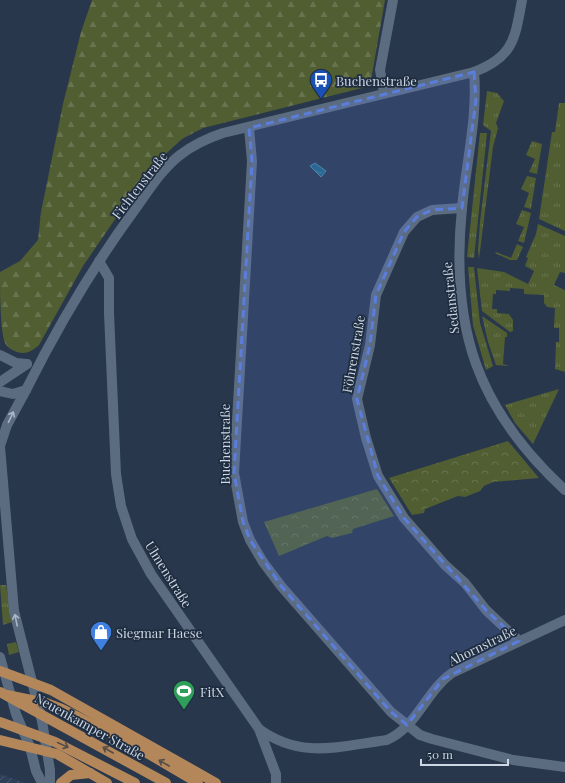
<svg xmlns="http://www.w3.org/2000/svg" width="565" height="783" viewBox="0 0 565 783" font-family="'Playfair Display',serif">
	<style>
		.industrial { fill: url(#industrial-furrows) }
		.grass { fill: url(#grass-tufts) }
		.forest { fill: url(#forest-firs) }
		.park { fill: url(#park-crowns) }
		.water { fill: url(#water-ripples); stroke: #52869f }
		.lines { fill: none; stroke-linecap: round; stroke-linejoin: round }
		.street { stroke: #5b6c81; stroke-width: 10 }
		.secondary { stroke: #5b6c81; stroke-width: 10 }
		.primary { stroke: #b4875b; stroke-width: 10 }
		.oneway { stroke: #abb6c6 }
		.oneway2 { stroke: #534c49 }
		.marked { fill: #5b7edc; fill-opacity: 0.2; stroke: #5b7edc; stroke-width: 3; stroke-dasharray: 8 5; stroke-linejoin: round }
		.labels { text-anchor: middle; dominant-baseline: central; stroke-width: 3.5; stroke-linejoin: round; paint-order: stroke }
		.poi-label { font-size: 13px; fill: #cdd6e3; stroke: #1f2d40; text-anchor: start }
		.street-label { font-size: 13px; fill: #cdd6e3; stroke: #1f2d40 }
	</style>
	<defs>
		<pattern id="industrial-furrows" width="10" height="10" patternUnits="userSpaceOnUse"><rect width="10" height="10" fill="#2e4059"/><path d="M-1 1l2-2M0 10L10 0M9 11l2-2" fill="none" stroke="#4b5b71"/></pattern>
		<pattern id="grass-tufts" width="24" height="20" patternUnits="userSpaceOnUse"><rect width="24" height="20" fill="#505e32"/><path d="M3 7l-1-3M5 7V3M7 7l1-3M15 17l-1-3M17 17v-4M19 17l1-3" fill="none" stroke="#687450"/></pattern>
		<pattern id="forest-firs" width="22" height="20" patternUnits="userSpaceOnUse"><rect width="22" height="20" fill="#505e32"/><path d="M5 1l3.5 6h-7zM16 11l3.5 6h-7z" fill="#687450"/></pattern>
		<pattern id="park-crowns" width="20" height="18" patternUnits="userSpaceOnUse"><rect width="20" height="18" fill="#505e32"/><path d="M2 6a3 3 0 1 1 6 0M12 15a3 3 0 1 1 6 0" fill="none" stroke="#687450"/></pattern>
		<pattern id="water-ripples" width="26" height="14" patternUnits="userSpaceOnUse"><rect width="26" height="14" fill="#1e6382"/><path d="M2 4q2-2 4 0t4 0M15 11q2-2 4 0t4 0" fill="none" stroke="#3e7994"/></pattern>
	</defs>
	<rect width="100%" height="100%" fill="#28374b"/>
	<path class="industrial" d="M0,774L26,783H0Z"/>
	<g class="grass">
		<path d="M487,91L497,93L504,101L496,123L498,128L493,147L479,259L478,250L480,222L491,131L483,125Z"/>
		<path d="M559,103H565V231L539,219L552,132H555Z"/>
		<path d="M480,133H487L474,258L467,257Z"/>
		<path d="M532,141L542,144L537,174L529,172L535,159L526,155Z"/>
		<path d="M527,176L536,178L531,209L524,207L529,193L521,189Z"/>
		<path d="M522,210L531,213L524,243L518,241L524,227L516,224Z"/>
		<path d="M538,224L565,236V273L560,272L554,285L565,290V372L555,369L556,342H559V328H554L555,308L547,307L544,303V295L524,294V289L510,288V291L496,290V294H493L492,309H497V313L509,314L513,320V331L510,332L482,311L477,268L504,272L528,284L534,271L525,266L528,258L526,257L536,234Z"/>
		<path d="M517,244L523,247L517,260H510L495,253L496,252L511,258Z"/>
		<path d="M468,267H474L480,323L493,366L486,370L473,325Z"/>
		<path d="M482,316L507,333V337H505L503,364L509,366L496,365L488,342Z"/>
		<path d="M559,389L533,444L515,423L505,405Z"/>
		<path d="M0,585H6L12,622L3,625Z"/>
		<path d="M16,642L19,652L9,655L7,644Z"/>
	</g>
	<path class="forest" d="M92,0H385L370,86L203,128L182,139L157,162L133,193L83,266L39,345C32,351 26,355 17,352C12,350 8,348 5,343C0,330 0,288 0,272L20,261L38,240L41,212L63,104L81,32Z"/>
	<g class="park">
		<path d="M508,441L539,478L493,482L484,486L480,491L465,497L458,496L425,509L424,513L412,515L389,478Z"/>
		<path d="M377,489L394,516L353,529L352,533L332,538L327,536L279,556L264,522Z"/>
	</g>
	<path class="water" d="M315,163L326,171L321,177L310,166Z"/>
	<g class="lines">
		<g class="street">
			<path d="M474,72C478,117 466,163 462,208C450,327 476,408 565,490"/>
			<path d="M384,93L380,70L393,0"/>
			<path d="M249,128L252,161L234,473L243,522L250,540L263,562L281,586L391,712L420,735L432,739L513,760L565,767"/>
			<path d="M462,208L432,210L417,217L404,232L376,295L370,345L357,399L366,438L378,476L404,518L445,565L465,583L486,610L519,641"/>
			<path d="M99,261L109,278V313L116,474L121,506L132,539L151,574L259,729L276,774V783"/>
			<path d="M26,390C58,326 94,265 136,208C149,190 162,169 180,155C193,145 208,138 223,133L474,72C514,57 515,38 522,0"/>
			<path d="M259,729C302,760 339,746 387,740C417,727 426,691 452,673L565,620"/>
		</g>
		<g class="secondary">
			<path d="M0,355L16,363L27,364"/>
			<path d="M0,382L27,364"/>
			<path d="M0,391L13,394L26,390"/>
			<path d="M0,446L7,425L26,390"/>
			<path d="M0,447L14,611L42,721L50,770V783"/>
			<path d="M0,657L16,714L30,747L36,771L42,783"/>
		</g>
		<g class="primary">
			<path d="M0,671L51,690L216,783"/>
			<path d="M0,692L166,783"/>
			<path d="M7,695L46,703L62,709L130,743L198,783"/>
			<path d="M0,722L55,742L135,783"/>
			<path d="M0,740L57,754L107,783"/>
			<path d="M61,783L71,775L90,773"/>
		</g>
	</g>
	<defs><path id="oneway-shaft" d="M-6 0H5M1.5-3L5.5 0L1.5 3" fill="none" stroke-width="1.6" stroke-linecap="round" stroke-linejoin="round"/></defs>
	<g class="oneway">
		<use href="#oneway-shaft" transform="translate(11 417) rotate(-64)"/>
		<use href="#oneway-shaft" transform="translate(16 620) rotate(-102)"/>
	</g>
	<g class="oneway2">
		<use href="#oneway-shaft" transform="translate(63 745) rotate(25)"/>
		<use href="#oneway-shaft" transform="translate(108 750) rotate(-150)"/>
		<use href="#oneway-shaft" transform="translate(164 763) rotate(-150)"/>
	</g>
	<path class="marked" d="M474,72L476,100L462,208L432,210L417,217L404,232L376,295L370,345L357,399L378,476L404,518L486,610L519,641L443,679L407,725L391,712L281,586L250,540L243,522L234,473L252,161L249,128Z"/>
	<defs>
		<g id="bus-pin" transform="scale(1.15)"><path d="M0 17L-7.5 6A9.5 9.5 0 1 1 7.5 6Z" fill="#1a4fb4" stroke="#1f2d40"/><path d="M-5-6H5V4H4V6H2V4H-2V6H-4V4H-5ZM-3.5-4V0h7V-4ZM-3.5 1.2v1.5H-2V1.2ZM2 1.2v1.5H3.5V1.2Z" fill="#fff"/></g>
		<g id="shop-pin" transform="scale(1.15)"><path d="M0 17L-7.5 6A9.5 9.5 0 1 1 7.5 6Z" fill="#3f7fe0" stroke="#1f2d40"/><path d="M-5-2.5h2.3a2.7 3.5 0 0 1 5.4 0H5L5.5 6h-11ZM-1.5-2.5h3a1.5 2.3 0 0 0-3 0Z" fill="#fff"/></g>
		<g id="stadium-pin" transform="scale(1.15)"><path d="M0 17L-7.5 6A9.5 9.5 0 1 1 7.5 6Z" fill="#2e9e5b" stroke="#1f2d40"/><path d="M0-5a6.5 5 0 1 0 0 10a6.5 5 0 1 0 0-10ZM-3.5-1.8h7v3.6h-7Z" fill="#fff"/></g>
	</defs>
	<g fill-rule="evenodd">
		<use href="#bus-pin" x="321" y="80"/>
		<use href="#shop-pin" x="101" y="632"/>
		<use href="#stadium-pin" x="184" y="691"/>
	</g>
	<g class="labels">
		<g class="poi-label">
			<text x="336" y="80">Buchenstraße</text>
			<text x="116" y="632">Siegmar Haese</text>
			<text x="200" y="691">FitX</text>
		</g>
		<g class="street-label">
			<text transform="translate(139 185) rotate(-52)">Fichtenstraße</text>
			<text transform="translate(450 298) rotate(-96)">Sedanstraße</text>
			<text transform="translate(353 354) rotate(-80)">Föhrenstraße</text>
			<text transform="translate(224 444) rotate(-90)">Buchenstraße</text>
			<text transform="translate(169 574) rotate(58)">Ulmenstraße</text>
			<text transform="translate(482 645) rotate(-26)">Ahornstraße</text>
			<text transform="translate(90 726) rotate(29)">Neuenkamper Straße</text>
		</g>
	</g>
	<path d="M421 759v6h87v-6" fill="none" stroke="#cdd6e3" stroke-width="2"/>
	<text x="427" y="759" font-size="12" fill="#cdd6e3" stroke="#1f2d40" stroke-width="3" paint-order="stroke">50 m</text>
</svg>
